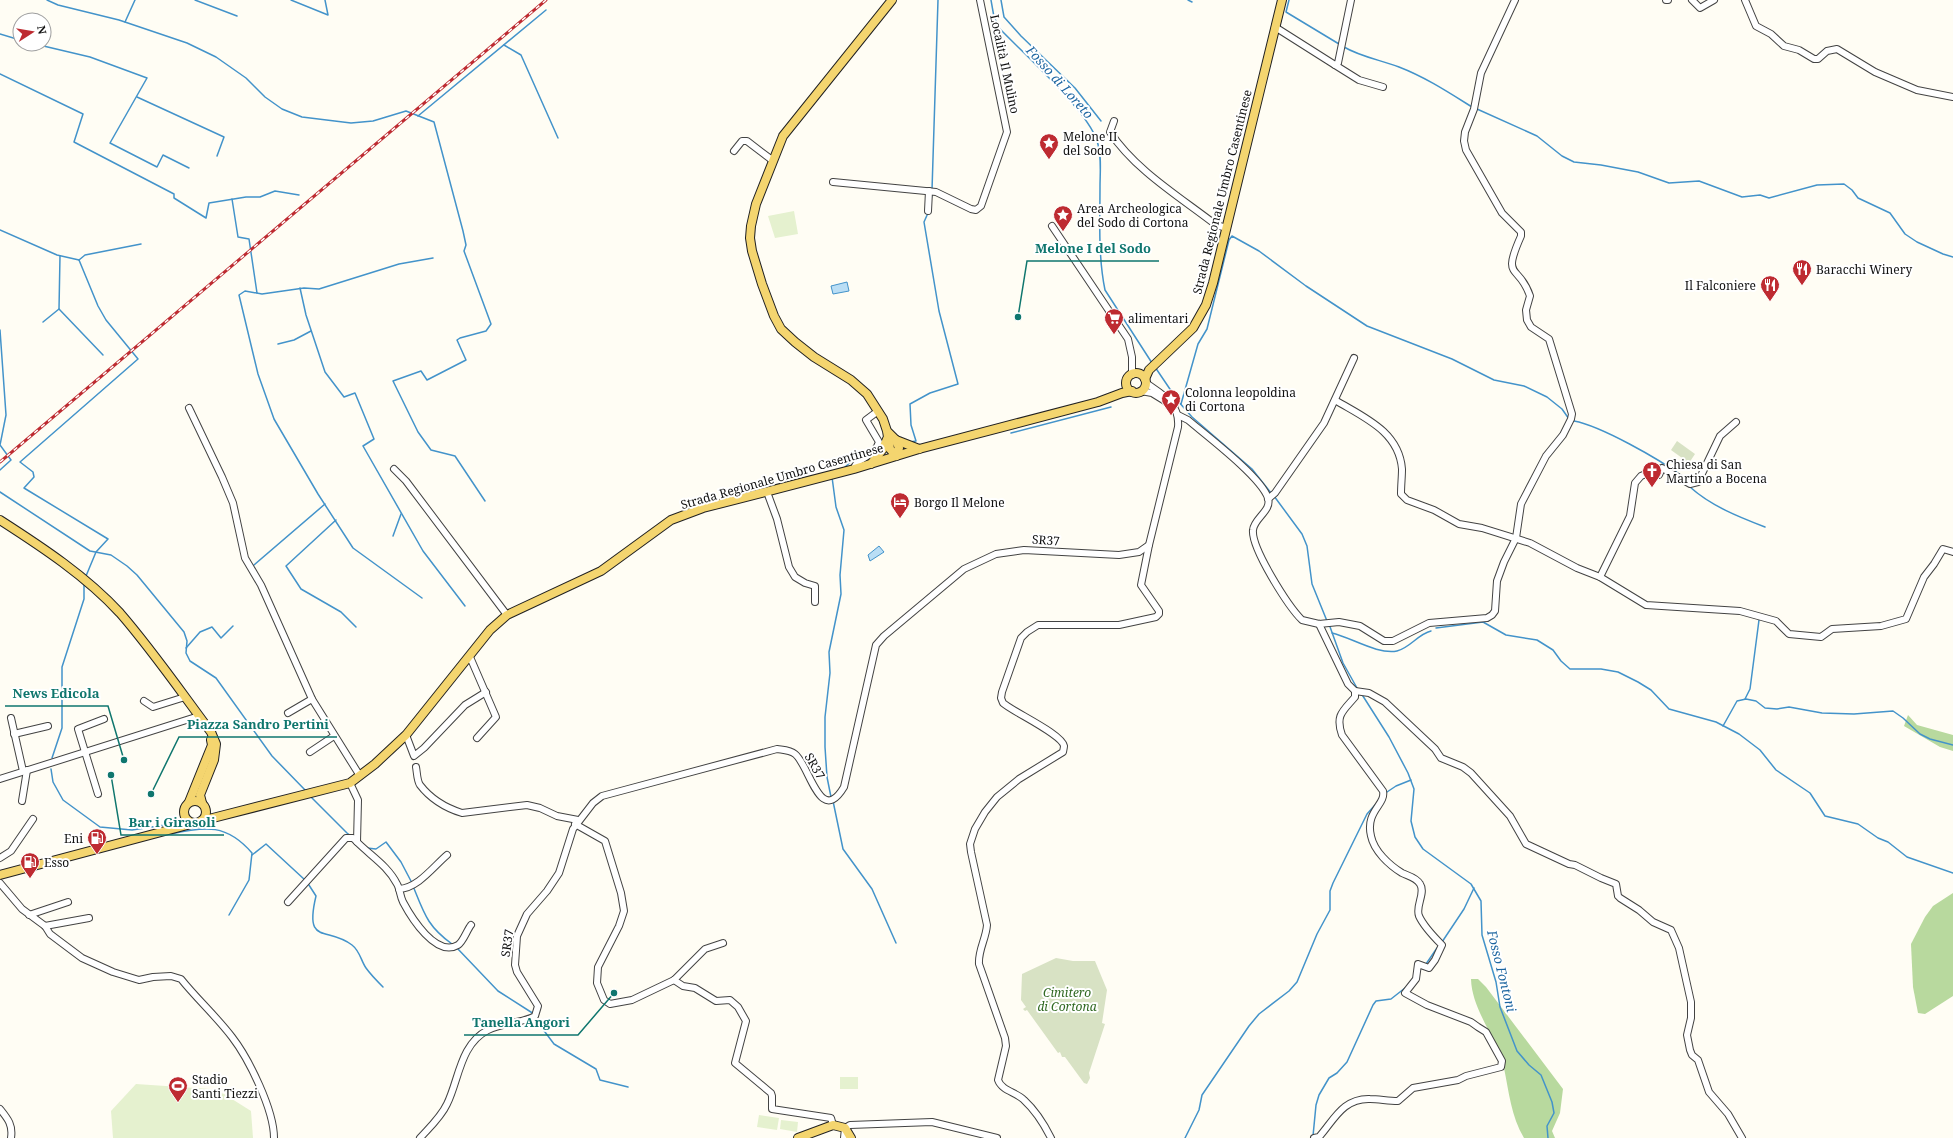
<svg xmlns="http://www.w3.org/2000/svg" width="1953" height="1138" viewBox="0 0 1953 1138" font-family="'Noto Serif',serif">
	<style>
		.forest { fill: #b8d99e }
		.cemetery { fill: #d8e2c4 }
		.pitch { fill: #e5f1cf }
		.water { fill: #badef5; stroke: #4393ca }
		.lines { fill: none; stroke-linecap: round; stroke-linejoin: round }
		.stream { stroke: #4393ca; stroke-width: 1.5 }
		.minor-casing { stroke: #434343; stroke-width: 8 }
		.major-casing { stroke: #212121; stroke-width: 10 }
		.minor { stroke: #fff; stroke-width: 6 }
		.major { stroke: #f4d56f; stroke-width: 8 }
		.rail-casing { stroke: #be2b31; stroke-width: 3 }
		.rail { stroke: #fff; stroke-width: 1.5; stroke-dasharray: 4.5; stroke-linecap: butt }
		.labels { text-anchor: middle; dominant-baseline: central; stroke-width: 4; stroke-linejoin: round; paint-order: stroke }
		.street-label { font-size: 12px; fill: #101010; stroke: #fff }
		.poi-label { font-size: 12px; fill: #101010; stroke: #fff; text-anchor: start }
		.park-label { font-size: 12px; font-style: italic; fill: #2f6821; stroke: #fff }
		.water-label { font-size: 13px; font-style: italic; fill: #1c65a0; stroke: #fff }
		.leader { fill: none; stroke: #0f766e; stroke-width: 1.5 }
		.callout-dot { fill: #0f766e; stroke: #fff; stroke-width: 1.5 }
		.callout-label { font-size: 13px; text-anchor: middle; font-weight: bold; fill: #0f766e; stroke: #fff; stroke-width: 4; stroke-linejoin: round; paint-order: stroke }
	</style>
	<rect width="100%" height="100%" fill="#fffdf4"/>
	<g class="forest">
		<path d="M1908,715L1917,725L1953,735V751L1940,747L1904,726Z"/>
		<path d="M1953,893V996L1925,1014L1918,1013L1913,987L1911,944L1925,917L1933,906Z"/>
		<path d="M1471,979H1478L1486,987L1563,1089L1560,1113L1552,1131L1555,1138H1524C1511,1116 1509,1092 1504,1068C1497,1037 1472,1011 1471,979Z"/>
	</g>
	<g class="cemetery">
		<path d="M1677,441L1695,454L1689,463L1671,450Z"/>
		<path d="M1056,958L1073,961H1095L1107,990L1102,1023L1105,1024L1089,1073L1090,1078L1087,1084L1084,1083L1065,1057H1062L1060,1052L1058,1053L1027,1010L1025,1011L1023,1009L1026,1007L1021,1000L1022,974Z"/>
	</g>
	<g class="pitch">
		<path d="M794,211L798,234L775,238L768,216Z"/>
		<rect x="840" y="1077" width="18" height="12"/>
		<path d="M136,1084L210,1089L224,1094L251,1111L253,1138H113L111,1111Z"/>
		<path d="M759,1115L779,1118L777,1130L757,1127Z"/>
		<path d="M781,1120L798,1122L797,1132L780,1129Z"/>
	</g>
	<g class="water">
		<path d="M847,282L849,291L833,294L831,286Z"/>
		<path d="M879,546L884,552L870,561L868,555Z"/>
	</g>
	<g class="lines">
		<g class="stream">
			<path d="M47,0L58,5L119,20L187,43L216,57L246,78L265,97L282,109L302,117L351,123L373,121L406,111L434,122L463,231L466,245L464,251L491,324L486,331L460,338L457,340L466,360L427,380L421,371L393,381L418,432L431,450L455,456L485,501"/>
			<path d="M195,0L237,16"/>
			<path d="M291,0L328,15L325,0"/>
			<path d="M991,0L994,17L1000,29C1024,54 1088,111 1097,141C1102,155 1100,172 1100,187C1100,221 1098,256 1105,290L1152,363"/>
			<path d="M1001,0L1004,17L1021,36L1075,88L1101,121"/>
			<path d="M1188,0L1192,2"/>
			<path d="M1289,0L1286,12L1339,44"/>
			<path d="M125,22L135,0"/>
			<path d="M0,34L20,40"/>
			<path d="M35,44L90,57L147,78L110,143L157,167L163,155L189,168"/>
			<path d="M504,45L521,55L558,138"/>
			<path d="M1344,47C1361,57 1381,60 1399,67C1425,77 1448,92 1472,107"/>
			<path d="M0,74L83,114L74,142L174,194V198L206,218L209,203L246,197H260L275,191L299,195"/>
			<path d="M137,97L224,137L217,156"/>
			<path d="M1477,109L1537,136L1562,156L1574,162L1601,165L1638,172L1669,183L1699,181L1742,197L1760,195L1769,198L1817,185L1844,184L1852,190L1858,198L1890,213L1905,234L1917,242L1943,254L1953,257"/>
			<path d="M418,116L546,10"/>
			<path d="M932,190L938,0"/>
			<path d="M232,199L238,237L249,239L257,293"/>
			<path d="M930,207L932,194"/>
			<path d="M0,230L57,255L79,260L98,306L106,320L138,359L20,462L33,472L34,477L24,488L108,539L96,552L86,576"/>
			<path d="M60,256L59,309L103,355"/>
			<path d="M79,260L85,255L141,244"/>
			<path d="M300,288L306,315L325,372L344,397L355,393L374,439L363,446L423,551L465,606"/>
			<path d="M43,322L59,309"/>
			<path d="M0,330L6,415L0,445L11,460L0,470"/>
			<path d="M278,344L294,340L311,331"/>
			<path d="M1155,367L1178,401L1192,417L1252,469L1271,493"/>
			<path d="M1181,404L1198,344L1207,329L1229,240L1232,236L1259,251L1306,286L1367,326L1452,359L1494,380L1524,386L1547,397L1562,409L1569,419"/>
			<path d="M1574,421C1601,426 1659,459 1682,476"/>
			<path d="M1011,433L1111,407"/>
			<path d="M910,442L916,441L911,425L910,404L930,393L958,384L939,311L924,222L928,213"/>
			<path d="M844,468L858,455L867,453"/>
			<path d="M1690,487C1711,506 1739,517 1765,527"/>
			<path d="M0,492L90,551L111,555L127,566L137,575L184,632L187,641L186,653L190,661L216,678L272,756L306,791"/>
			<path d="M1274,496L1302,534L1307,546L1312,584L1327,621"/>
			<path d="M336,520L286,566L301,589L341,612L356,627"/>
			<path d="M393,536L401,514"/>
			<path d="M254,565L325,504"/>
			<path d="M422,598L353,548L318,494L274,419L258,374L239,295L245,291L262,294L304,288L319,289L399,264L433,258"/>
			<path d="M1329,624L1343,663L1357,688"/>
			<path d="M1436,628L1483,622L1506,635L1537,640L1553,650L1561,661L1570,669H1601L1618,672L1638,682L1651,690L1669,709L1716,722L1739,734L1760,750L1776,770L1810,793L1825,816L1858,824L1878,838L1888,842L1907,857L1953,873"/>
			<path d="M1332,633C1350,637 1378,655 1397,651C1410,648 1418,634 1431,631"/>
			<path d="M186,648L200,632L212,627L221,638L233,626"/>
			<path d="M1361,693L1389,737L1408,773L1414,789L1411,821L1415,837L1423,849L1471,884L1481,901L1482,935L1496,982L1500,1007L1517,1051L1529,1065L1541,1075L1552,1102L1554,1113L1547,1126L1548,1138"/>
			<path d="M1745,699L1750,689L1759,620"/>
			<path d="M1723,726L1737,701L1746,699L1756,701L1765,708L1777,709L1789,707L1822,713L1854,714L1893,711L1903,718L1920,734L1930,739L1953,745"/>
			<path d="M52,758L62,728V667L84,599V584"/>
			<path d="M51,769L53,782L63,800L100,827L132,830L165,825L167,827"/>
			<path d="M1387,792L1396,786L1411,780"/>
			<path d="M311,797L347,833L351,836"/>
			<path d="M831,797L827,777L825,747V717L830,673L829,652L841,594L840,575L844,530L836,507L832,477"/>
			<path d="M833,801L843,849L872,889L896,943"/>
			<path d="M170,832L171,834C206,826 227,824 252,853L249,880L229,915"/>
			<path d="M358,839L364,845"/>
			<path d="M367,848L376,849L386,842L401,862L412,883"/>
			<path d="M252,855L266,844L305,880"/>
			<path d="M307,882L316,896C304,946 327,926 352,945C360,951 361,961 366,968C371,975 377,981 383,987"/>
			<path d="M413,886C424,913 427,926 452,944"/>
			<path d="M1442,942L1464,909L1474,888"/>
			<path d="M457,948L498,991L534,1014"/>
			<path d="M1426,964L1437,948"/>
			<path d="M536,1017L542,1028L554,1044L596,1069L600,1080L628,1087"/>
			<path d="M1313,1136L1316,1105L1319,1095L1329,1078L1337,1073L1347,1062L1373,1005L1376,1001L1391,999L1405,988"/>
			<path d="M1185,1138L1199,1110L1202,1095L1249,1026L1259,1014L1289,991L1297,982L1317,934L1330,910V891L1333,883L1367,814L1375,805"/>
		</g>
		<g class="minor-casing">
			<g id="minor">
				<path d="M1666,0H1668"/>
				<path d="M1692,0L1700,8L1714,0"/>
				<path d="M1745,0L1756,26L1771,34L1784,46L1799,50L1814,59H1818L1827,51L1837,49L1875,72L1917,90L1953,97"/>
				<path d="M1275,27L1335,65L1338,63L1351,0"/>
				<path d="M1335,65L1359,80L1383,87"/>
				<path d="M1114,121L1110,132C1135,170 1180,197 1216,225L1227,228"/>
				<path d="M734,151L742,141H747L772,160"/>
				<path d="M833,182L936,192L971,209L976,210L981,206L1007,132L980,0"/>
				<path d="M928,211L929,191"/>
				<path d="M1052,226L1128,339L1132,357V375"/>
				<path d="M1141,391L1152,393L1165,401"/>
				<path d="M1335,400C1363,417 1399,431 1402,469C1402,477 1401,485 1401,494L1407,500L1434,510L1459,524L1482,528L1530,543L1577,568L1600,577L1646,605L1740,611L1776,621L1789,634L1821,637L1832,629L1881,626L1906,619L1924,577L1934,564L1943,549L1953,552"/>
				<path d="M189,408L222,477L233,503L245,558L261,585L312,699L360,776"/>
				<path d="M1178,415L1188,420C1207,436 1261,477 1268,498C1272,511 1254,518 1253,530C1251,548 1288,606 1302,620L1319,624L1339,622L1360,626L1384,641H1393L1429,623L1487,618L1492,615L1495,611L1497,581L1504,562L1516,538L1521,504L1546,456L1563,435L1571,419L1572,414L1549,339L1531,327L1527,320L1526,310L1530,296C1519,263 1501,281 1521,236V232L1502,213L1466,150L1464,141L1465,132L1474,109L1481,73L1515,0"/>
				<path d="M394,469L406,481L507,615"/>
				<path d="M854,469C856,457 874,459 879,442L866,420L878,411"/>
				<path d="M767,492L777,519L789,567L795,577L805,583L815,586V602"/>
				<path d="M1268,499L1275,493L1324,423L1354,358"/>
				<path d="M1600,577L1630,516L1635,483L1641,476L1648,473L1659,475L1662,468L1690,484L1698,482L1720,436L1736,422"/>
				<path d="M1319,624L1348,684L1355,691L1369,693L1385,702L1435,749L1441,758L1463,767L1471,773L1510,816L1526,844L1569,864L1575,865L1601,878L1616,884L1618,896L1620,898L1639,910L1653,922L1671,930L1679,948L1691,1002V1018L1687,1035L1690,1050L1692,1055L1698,1060L1709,1092L1728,1114L1742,1138"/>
				<path d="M470,657L496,717L477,738"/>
				<path d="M144,701L153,707L185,697"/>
				<path d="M288,713L312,699"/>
				<path d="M11,718L23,771"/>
				<path d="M14,734L48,726"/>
				<path d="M406,735L414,756L424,748L465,705L486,692"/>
				<path d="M310,752L334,736"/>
				<path d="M416,767C417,772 417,781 420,785C430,798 446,808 462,813L527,805L540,808L557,816L578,820"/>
				<path d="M0,779L199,716"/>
				<path d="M350,783L358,800L357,842C371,856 388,866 397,884C400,889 400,896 403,902C411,917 436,958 458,945C463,942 467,930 471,925"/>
				<path d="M98,794L78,729L104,719"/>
				<path d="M22,801L27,770"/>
				<path d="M575,824L605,841L621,893L624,911L619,926L598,967L597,983L604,1000L610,1004L632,1000L674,980L705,949L723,943"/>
				<path d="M0,858L11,851L33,819"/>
				<path d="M0,883L22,909L45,926L50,934L82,958L113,972L139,980L153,977L171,976L181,979C197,999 216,1016 232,1037C249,1059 274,1110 274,1138"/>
				<path d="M399,889C418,888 433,867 447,855"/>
				<path d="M288,902L346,838H353L357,842"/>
				<path d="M29,915L68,902"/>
				<path d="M45,926L89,918"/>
				<path d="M674,980L683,986L695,988L716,1001L730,1000L738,1007L746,1021L735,1063L771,1093L772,1096V1109L831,1118L833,1125"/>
				<path d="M0,1109C8,1119 13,1125 11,1138"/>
				<path d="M420,1138C430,1127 441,1117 447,1104C459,1080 460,1044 488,1030C503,1022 521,1024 535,1016L538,1006L517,972L515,965L517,936L527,914L547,891L559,873L573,829L593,803L602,796L777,749C783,750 790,750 795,754C810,766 820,827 844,787L876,645L884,636L964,569L996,554L1024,550L1119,555L1139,552L1149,545L1178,427C1180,403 1163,395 1146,383"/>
				<path d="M844,1138L845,1128L850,1125L932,1122L997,1138"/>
				<path d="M1051,1138C1044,1124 1036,1111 1024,1100C1016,1092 1002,1091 998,1080L1006,1046L1005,1038L979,964C978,950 986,939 987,925L971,852L970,844L975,829L985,812L997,797L1019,779L1063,752C1063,752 1064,747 1064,746C1062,734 1013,712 1003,703L1001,698L1002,692L1021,638L1027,632L1038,625H1119L1156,617L1159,614V611L1141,585L1149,545"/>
				<path d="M1314,1138L1319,1137C1334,1120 1343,1098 1370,1099C1379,1099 1388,1101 1398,1101L1413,1088L1458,1080L1466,1076L1501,1067L1502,1061L1486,1032L1478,1027L1471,1022L1427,1005L1405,993L1416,979L1418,964L1429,968L1435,960L1442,945C1434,937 1424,927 1419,916C1415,906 1426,893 1420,884C1416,877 1408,876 1402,873C1389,865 1374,851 1371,836C1365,811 1386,805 1383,791L1342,735C1335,715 1343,711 1355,697V691"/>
			</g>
		</g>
		<g class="major-casing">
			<g id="major">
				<circle cx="1136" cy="383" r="10"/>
				<path d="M1145,379L1149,370L1193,328L1206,305L1213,283L1282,0"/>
				<path d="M887,431L896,440L899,448L896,456L890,449L887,431L883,419L867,394L851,380L814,357L795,342L781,329L774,316L762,284L752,251L750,238L751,226L756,204L783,136L892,0"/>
				<path d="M896,440L919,449"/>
				<path d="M871,464L883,449L887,439"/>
				<path d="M0,520C42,547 86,576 120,613C153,651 181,692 211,732L216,744L214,760L200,795L202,803"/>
				<circle cx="195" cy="812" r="11"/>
				<path d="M189,802L212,745L211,740"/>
				<path d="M201,821L350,783L375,764L406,735L490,630L507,615L601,571L671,520L703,508L854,469L919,449L1098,402L1122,393L1132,391"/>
				<path d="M0,875L195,823"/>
				<path d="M798,1138L833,1125L845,1128L851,1138"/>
			</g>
		</g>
		<use href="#minor" class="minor"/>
		<use href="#major" class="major"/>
		<g class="rail-casing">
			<path id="rail" d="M0,462L546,0"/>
		</g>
		<use href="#rail" class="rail"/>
	</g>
	<defs>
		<g id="sight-pin" transform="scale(1)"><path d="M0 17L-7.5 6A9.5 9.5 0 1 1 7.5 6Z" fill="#be2b31" stroke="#fff"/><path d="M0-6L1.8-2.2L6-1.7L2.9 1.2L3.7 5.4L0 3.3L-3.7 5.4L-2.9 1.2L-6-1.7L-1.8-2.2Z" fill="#fff"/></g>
		<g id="restaurant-pin" transform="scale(1)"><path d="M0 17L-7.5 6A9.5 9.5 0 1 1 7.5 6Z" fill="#be2b31" stroke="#fff"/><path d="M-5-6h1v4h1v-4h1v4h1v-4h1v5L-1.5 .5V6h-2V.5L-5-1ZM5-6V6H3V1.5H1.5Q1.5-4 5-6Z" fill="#fff"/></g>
		<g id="supermarket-pin" transform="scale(1)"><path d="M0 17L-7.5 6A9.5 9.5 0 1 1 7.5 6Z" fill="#be2b31" stroke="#fff"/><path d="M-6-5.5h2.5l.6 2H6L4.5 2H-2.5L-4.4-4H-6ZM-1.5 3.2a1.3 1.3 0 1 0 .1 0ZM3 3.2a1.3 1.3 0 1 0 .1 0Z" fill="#fff"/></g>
		<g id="church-pin" transform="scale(1)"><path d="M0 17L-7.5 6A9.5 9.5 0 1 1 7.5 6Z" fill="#be2b31" stroke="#fff"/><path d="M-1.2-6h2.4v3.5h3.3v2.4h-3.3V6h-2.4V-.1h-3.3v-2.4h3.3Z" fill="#fff"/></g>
		<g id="hotel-pin" transform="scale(1)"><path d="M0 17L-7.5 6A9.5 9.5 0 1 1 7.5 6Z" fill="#be2b31" stroke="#fff"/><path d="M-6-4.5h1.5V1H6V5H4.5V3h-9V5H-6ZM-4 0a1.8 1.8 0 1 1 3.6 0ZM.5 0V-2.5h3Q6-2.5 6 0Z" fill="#fff"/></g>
		<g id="fuel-pin" transform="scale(1)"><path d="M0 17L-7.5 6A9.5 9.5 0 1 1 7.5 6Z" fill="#be2b31" stroke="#fff"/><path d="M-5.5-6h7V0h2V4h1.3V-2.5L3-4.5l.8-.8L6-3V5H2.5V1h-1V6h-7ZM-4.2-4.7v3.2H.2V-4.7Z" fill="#fff"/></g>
		<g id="stadium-pin" transform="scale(1)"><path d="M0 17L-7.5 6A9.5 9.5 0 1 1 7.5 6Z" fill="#be2b31" stroke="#fff"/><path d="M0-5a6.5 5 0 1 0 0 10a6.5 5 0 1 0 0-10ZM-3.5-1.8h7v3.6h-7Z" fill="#fff"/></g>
	</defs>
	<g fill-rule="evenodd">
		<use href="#sight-pin" x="1049" y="143"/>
		<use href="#sight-pin" x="1063" y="215"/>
		<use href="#restaurant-pin" x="1802" y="269"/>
		<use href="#restaurant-pin" x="1770" y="285"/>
		<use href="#supermarket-pin" x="1114" y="318"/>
		<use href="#sight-pin" x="1171" y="399"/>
		<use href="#church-pin" x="1652" y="471"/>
		<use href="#hotel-pin" x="900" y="502"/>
		<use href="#fuel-pin" x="97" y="838"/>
		<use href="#fuel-pin" x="30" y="862"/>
		<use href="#stadium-pin" x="178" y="1086"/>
	</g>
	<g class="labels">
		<g class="street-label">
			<text transform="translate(1005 64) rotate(78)">Località Il Mulino</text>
			<text transform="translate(1222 192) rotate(-76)">Strada Regionale Umbro Casentinese</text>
			<text transform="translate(782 476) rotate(-16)">Strada Regionale Umbro Casentinese</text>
			<text transform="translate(1046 540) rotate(4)">SR37</text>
			<text transform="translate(815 766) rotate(60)">SR37</text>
			<text transform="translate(507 943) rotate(-82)">SR37</text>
		</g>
		<g class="poi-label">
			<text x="1063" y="136">Melone II<tspan x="1063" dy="14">del Sodo</tspan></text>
			<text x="1077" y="208">Area Archeologica<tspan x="1077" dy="14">del Sodo di Cortona</tspan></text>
			<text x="1816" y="269">Baracchi Winery</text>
			<text x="1756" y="285" text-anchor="end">Il Falconiere</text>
			<text x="1128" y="318">alimentari</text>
			<text x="1185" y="392">Colonna leopoldina<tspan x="1185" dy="14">di Cortona</tspan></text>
			<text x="1666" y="464">Chiesa di San<tspan x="1666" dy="14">Martino a Bocena</tspan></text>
			<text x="914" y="502">Borgo Il Melone</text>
			<text x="83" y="838" text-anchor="end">Eni</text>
			<text x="44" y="862">Esso</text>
			<text x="192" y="1079">Stadio<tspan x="192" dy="14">Santi Tiezzi</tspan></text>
		</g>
		<g class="park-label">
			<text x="1067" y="992">Cimitero<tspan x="1067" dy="14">di Cortona</tspan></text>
		</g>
		<g class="water-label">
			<text transform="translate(1060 82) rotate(48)">Fosso di Loreto</text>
			<text transform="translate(1502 971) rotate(76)">Fosso Fontoni</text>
		</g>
	</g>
	<path class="leader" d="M1018 317L1027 261H1159M124 760L108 706H5M151 794L179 737H337M111 775L121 835H224M614 993L578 1035H464"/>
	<g class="callout-dot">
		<circle cx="1018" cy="317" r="4"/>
		<circle cx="124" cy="760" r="4"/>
		<circle cx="151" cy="794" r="4"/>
		<circle cx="111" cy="775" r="4"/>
		<circle cx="614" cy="993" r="4"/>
	</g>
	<g class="callout-label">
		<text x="1093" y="253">Melone I del Sodo</text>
		<text x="56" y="698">News Edicola</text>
		<text x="258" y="729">Piazza Sandro Pertini</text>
		<text x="172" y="827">Bar i Girasoli</text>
		<text x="521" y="1027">Tanella Angori</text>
	</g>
	<g transform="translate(32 32) rotate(78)"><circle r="19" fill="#ffffff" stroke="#9f9f9f"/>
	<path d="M0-3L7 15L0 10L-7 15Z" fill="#be2b31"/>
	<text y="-6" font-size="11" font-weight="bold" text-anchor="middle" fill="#101010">N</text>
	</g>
</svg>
